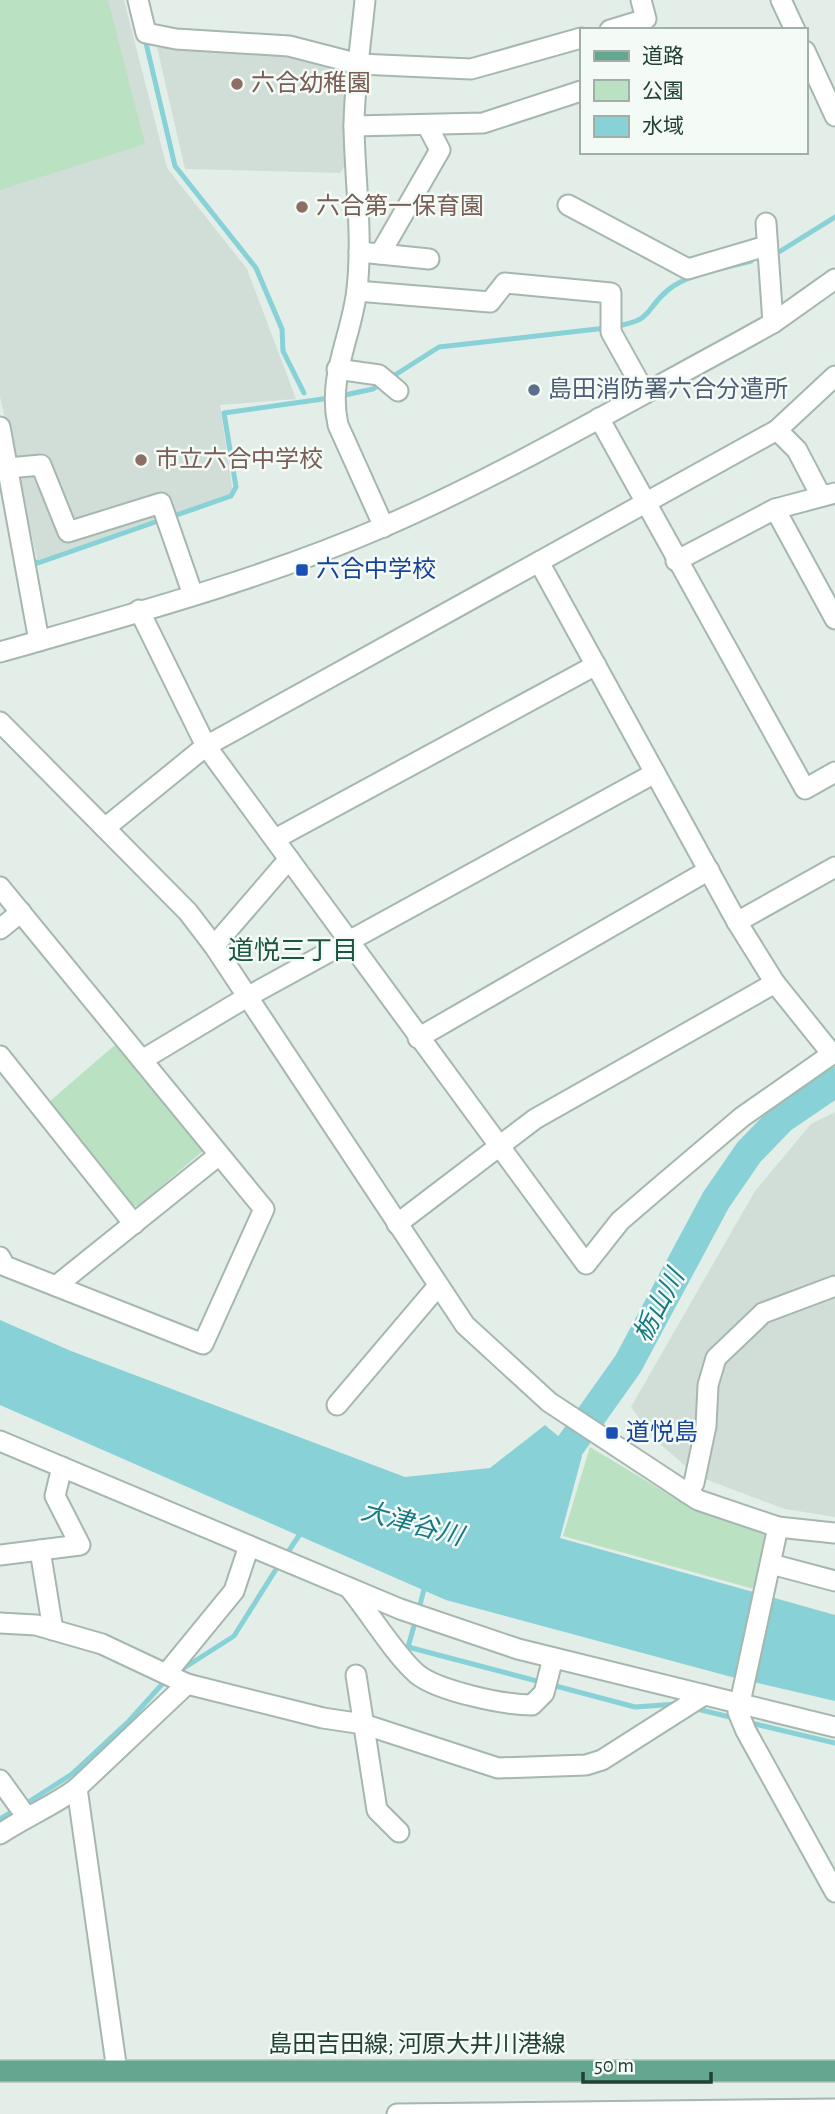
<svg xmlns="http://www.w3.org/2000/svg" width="835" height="2114" viewBox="0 0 835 2114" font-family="'Alegreya Sans','Noto Sans JP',sans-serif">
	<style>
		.built { fill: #d1ded7 }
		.green { fill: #bae1c1 }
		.water { fill: #87d1d7 }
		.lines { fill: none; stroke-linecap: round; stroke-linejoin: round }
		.stream { stroke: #87d1d7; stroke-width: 5 }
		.river { stroke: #87d1d7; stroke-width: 30 }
		.minor-casing { stroke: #a5b7af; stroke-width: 23 }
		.major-casing { stroke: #c1cac7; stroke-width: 24 }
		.minor { stroke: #fff; stroke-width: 19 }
		.major { stroke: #64a790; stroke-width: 21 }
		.education-dot { fill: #8d6e63; stroke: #f4faf6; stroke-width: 2.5 }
		.service-dot { fill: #5c6f8a; stroke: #f4faf6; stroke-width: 2.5 }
		.transit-dot { fill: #1a4fb4; stroke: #f4faf6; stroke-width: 2.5 }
		.labels { text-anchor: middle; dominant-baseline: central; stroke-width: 5; stroke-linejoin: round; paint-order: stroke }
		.education-label { font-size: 24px; fill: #785e54; stroke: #f4faf6; text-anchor: start }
		.service-label { font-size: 24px; fill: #4e5e75; stroke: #f4faf6; text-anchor: start }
		.transit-label { font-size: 24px; fill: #164399; stroke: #f4faf6; text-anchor: start }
		.street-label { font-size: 24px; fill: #214136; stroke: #f4faf6 }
		.neighbourhood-label { font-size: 26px; fill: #1b5542; stroke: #f4faf6 }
		.water-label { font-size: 26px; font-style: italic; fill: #167982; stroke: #f4faf6 }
	</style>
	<rect width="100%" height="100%" fill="#e3eee8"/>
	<g class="built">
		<path d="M0,0H124L167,168L247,269L296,399L220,405L233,493L38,563L0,397Z"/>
		<path d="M156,43L294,54L349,69L346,165L340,173L185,169Z"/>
		<path d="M835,1112V1517L785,1509L697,1476L654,1439L631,1407L755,1191L811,1124Z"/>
	</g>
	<g class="green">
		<path d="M0,0H108L145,144L0,190Z"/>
		<path d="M116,1044L204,1150L138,1206L130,1205L49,1102Z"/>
		<path d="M590,1447L683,1503L768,1535L754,1589L563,1536Z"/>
	</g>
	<path class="water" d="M0,1320L71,1351L405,1477L490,1468L545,1425L582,1456L560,1538L835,1615V1701L728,1676L446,1600L0,1405Z"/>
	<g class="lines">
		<g class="stream">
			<path d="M142,40L146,43L175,166L256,268L282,329L283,351L304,393"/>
			<path d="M779,252L835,217"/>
			<path d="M616,326C654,320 644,310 668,290C689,273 726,268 751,261"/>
			<path d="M340,396L373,389L439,347L606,328"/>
			<path d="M171,517L231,496L236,487L224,413L330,398"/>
			<path d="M29,559L38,563L161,520"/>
			<path d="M286,1555L302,1531"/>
			<path d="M419,1609L425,1585"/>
			<path d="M416,1619L408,1647L635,1707L677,1704"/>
			<path d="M176,1673L234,1636L280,1563"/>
			<path d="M693,1708L734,1718"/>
			<path d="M747,1722L835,1743"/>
			<path d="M24,1805L72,1774L129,1721L165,1681"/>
			<path d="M0,1819L15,1810"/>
		</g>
		<path class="river" d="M547,1478L628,1364L716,1200L749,1152L781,1119L835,1082"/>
		<g class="minor-casing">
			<g id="minor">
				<path d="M138,0L146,33L176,39L289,46L359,64L471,69L581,38"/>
				<path d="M365,0C361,42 354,86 354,128C355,181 363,236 357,289C352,336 327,376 338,425L384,527"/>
				<path d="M781,0L795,30"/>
				<path d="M610,30L646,19L641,0"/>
				<path d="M805,51L835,116"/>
				<path d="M354,126L483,123L581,91"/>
				<path d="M568,205L688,269L766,246"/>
				<path d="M766,223L773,323"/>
				<path d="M359,252L380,254L440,150L427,125"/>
				<path d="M380,254L429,259"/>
				<path d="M357,291L490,302L505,283L611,293V332L645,393"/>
				<path d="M337,369L379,375L398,391"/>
				<path d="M599,418L805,789L835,772"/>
				<path d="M0,427L39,641"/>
				<path d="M777,430L797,450L821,496"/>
				<path d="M8,468L41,465L68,532L161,503L193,595"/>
				<path d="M775,509L835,619"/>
				<path d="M676,561L775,509L835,493"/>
				<path d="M139,610L206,746L586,1264L620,1221L656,1190L742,1117L832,1054L775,983L737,922L539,562"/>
				<path d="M0,652C129,615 260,580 383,527C505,474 620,406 737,343L773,323L835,279"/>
				<path d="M0,722L188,912L214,946L465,1325L549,1402L698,1500L778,1527L835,1533"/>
				<path d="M105,828L206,746L777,430L835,376"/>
				<path d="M275,839L596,665"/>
				<path d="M0,887L264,1209L203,1344L5,1266L0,1257"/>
				<path d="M737,922L835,867"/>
				<path d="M0,929L21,912"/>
				<path d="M214,946L289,859"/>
				<path d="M418,1038L709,870"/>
				<path d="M0,1056L134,1224"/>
				<path d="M142,1060L247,997L655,773"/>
				<path d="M397,1224L535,1119L775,983"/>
				<path d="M56,1286L219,1155"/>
				<path d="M337,1405L438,1286"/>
				<path d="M0,1441L400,1609L518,1649L835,1727"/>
				<path d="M687,1493L694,1483L706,1426L708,1385L716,1358L763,1313L835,1286"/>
				<path d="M778,1527L738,1712L746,1731L835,1892"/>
				<path d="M40,1550L53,1630"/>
				<path d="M0,1555L80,1545L55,1496L62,1467"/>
				<path d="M771,1564L835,1581"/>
				<path d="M349,1588C369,1612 395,1655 417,1674C438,1691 504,1705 532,1705L544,1693L553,1658"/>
				<path d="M0,1623L36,1625L102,1644L187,1684L323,1718L363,1724L498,1768L586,1765L602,1760L704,1695"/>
				<path d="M166,1674L234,1591L249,1546"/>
				<path d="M356,1675L377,1810L399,1832"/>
				<path d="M0,1780L26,1816"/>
				<path d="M77,1788L117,2071"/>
				<path d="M0,1834C25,1817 53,1806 77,1788L187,1684"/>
				<path d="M397,2114L835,2109"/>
			</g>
		</g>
		<g class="major-casing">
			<path id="major" d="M0,2071H835"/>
		</g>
		<use href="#minor" class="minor"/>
		<use href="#major" class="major"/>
	</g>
	<g class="education-dot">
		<circle cx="237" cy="84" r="7"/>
		<circle cx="302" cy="207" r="7"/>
		<circle cx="141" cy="460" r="7"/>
	</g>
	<circle class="service-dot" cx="534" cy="390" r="7"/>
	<g class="transit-dot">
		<rect x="295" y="563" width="14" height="14" rx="3.5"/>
		<rect x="605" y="1426" width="14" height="14" rx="3.5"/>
	</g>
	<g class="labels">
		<g class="education-label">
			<text x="251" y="84">六合幼稚園</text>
			<text x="316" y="207">六合第一保育園</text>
			<text x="155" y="460">市立六合中学校</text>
		</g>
		<g class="service-label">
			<text x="548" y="390">島田消防署六合分遣所</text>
		</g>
		<g class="transit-label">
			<text x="316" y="570">六合中学校</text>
			<text x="626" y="1433">道悦島</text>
		</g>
		<g class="street-label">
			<text x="417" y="2045">島田吉田線; 河原大井川港線</text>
		</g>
		<g class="neighbourhood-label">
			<text x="293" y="951">道悦三丁目</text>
		</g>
		<g class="water-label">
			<text transform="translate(659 1306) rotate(-62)">栃山川</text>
			<text transform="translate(412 1524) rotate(15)">大津谷川</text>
		</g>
	</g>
	<rect x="580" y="28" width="228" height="126" fill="#f4faf6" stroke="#a0b0a9" stroke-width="2"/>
	<rect x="594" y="51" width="35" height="10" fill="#64a790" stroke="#a0b0a9" stroke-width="2"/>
	<text x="642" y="63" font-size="21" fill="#214136">道路</text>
	<rect x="594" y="80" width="35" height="21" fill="#bae1c1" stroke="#a0b0a9" stroke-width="2"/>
	<text x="642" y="98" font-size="21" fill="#214136">公園</text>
	<rect x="594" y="116" width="35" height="21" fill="#87d1d7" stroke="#a0b0a9" stroke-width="2"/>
	<text x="642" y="133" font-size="21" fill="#214136">水域</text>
	<path d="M583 2072v10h128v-10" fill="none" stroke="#214136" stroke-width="3.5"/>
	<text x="594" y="2072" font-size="21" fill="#214136" stroke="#f4faf6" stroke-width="5" paint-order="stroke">50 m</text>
</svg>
